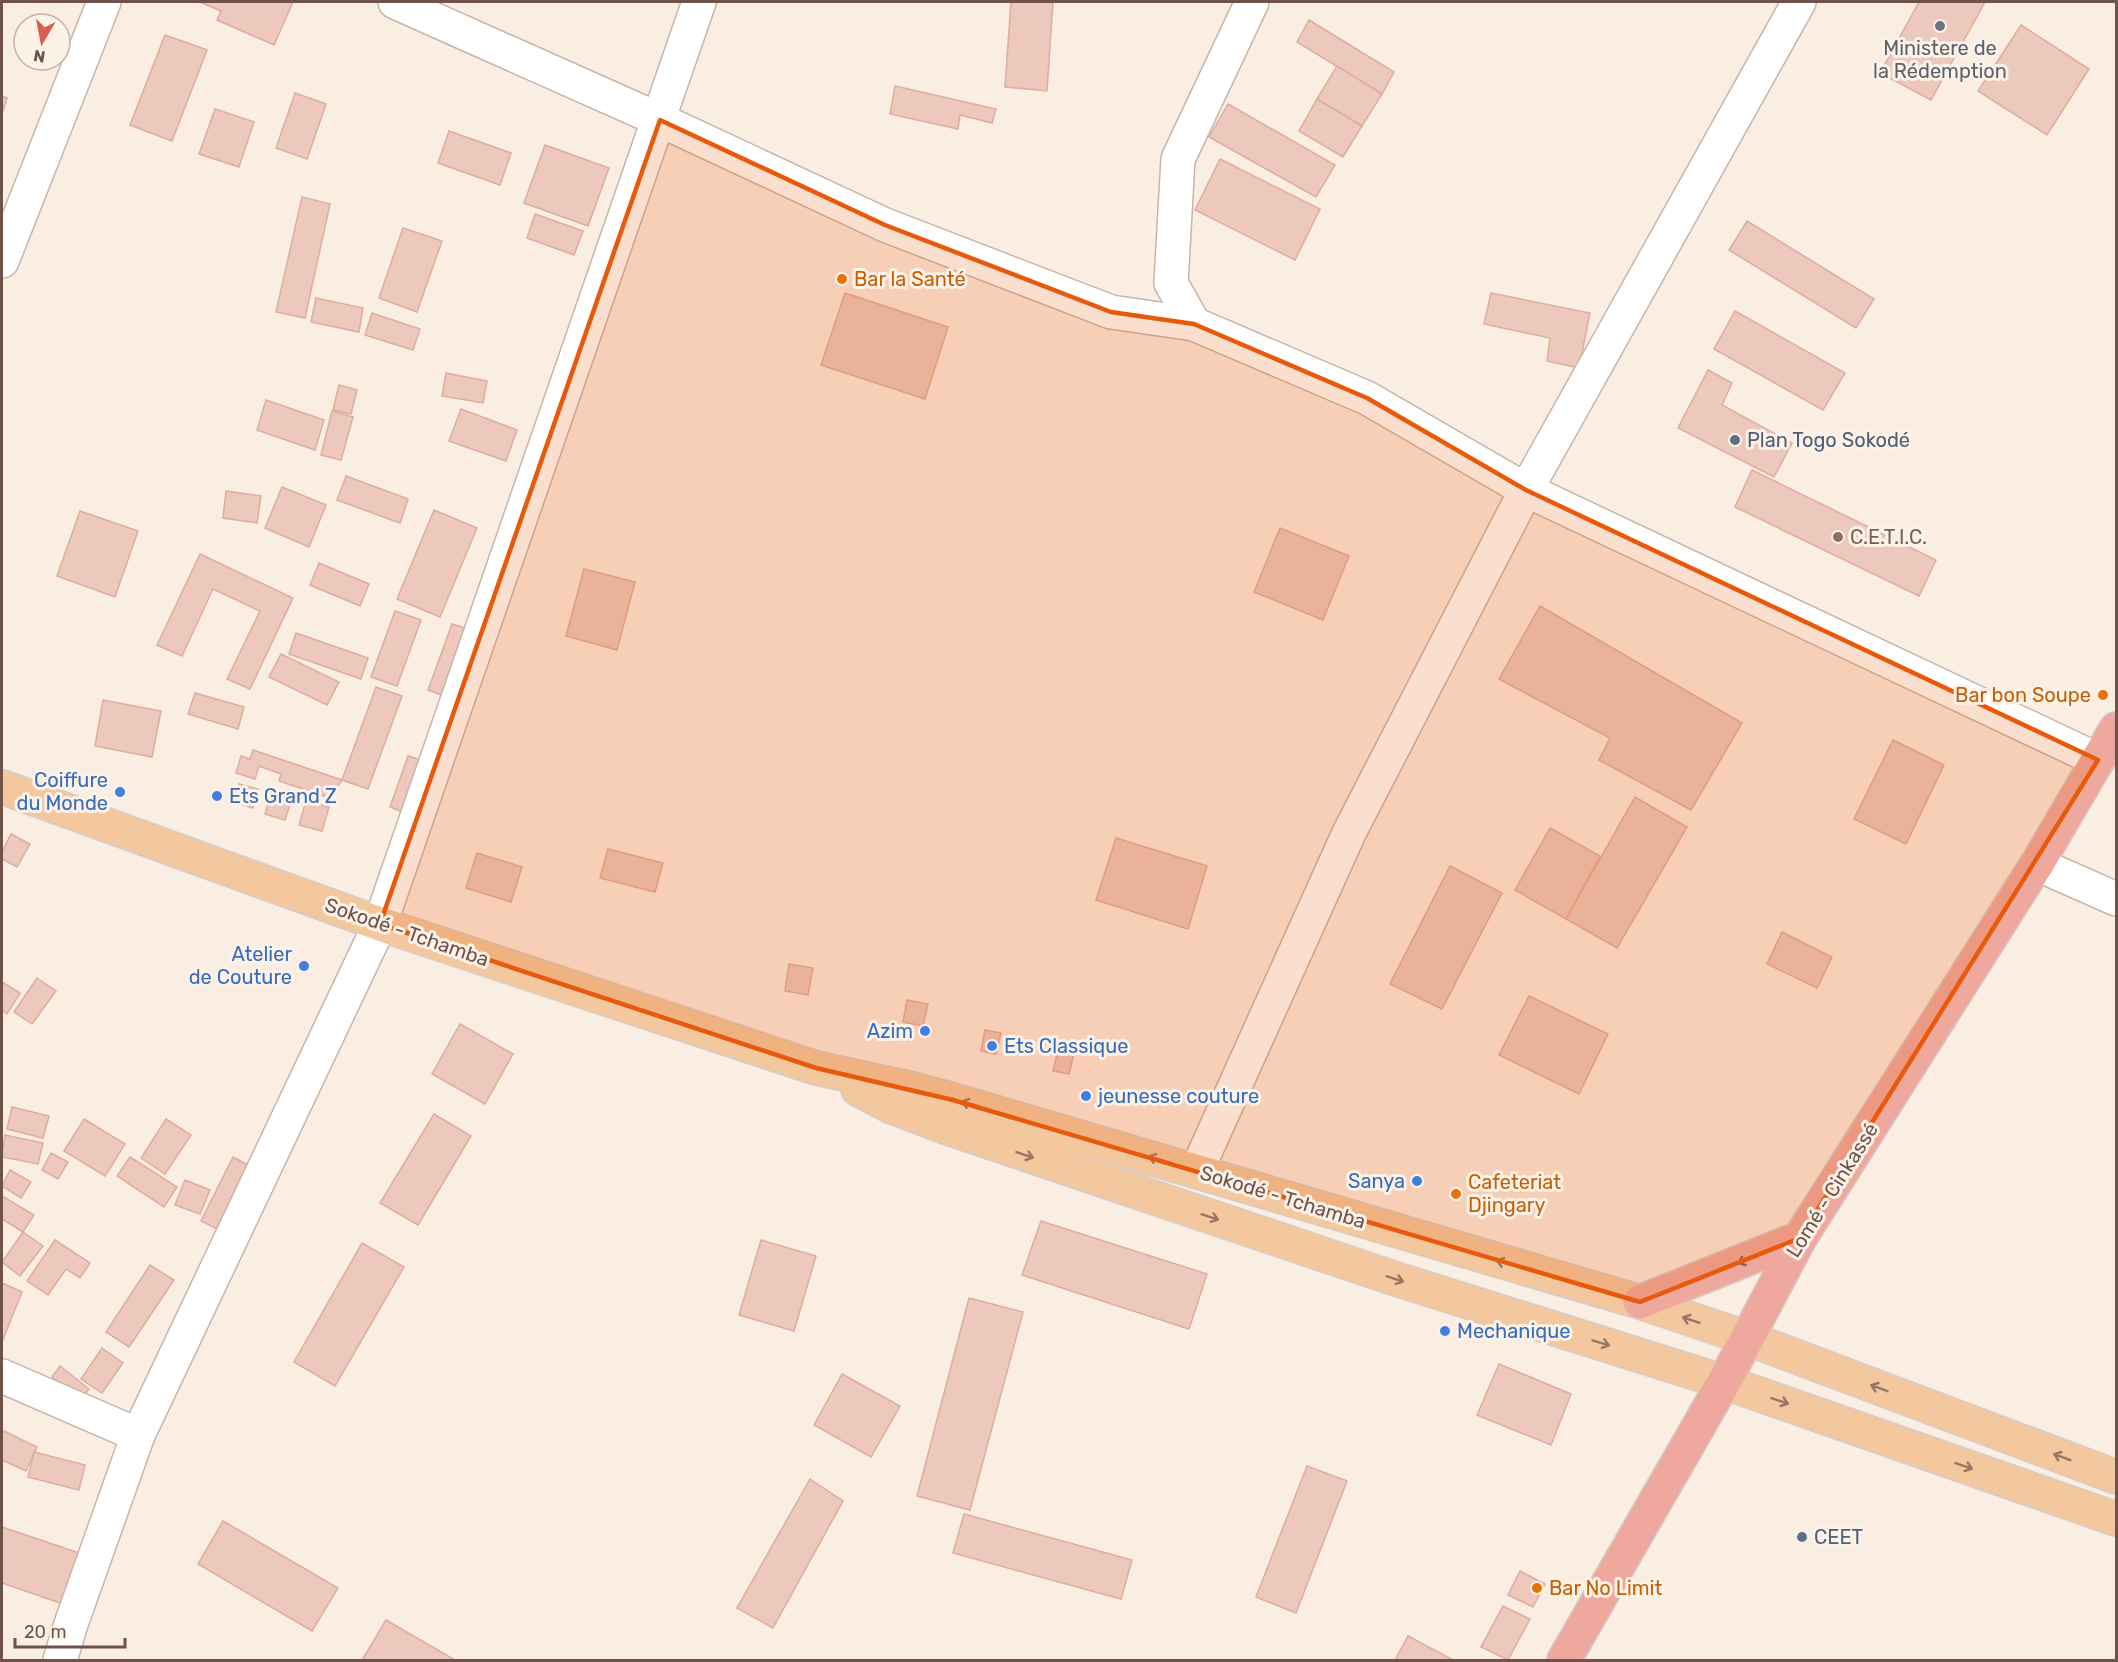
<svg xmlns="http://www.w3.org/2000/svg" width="2118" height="1662" viewBox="0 0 2118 1662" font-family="Rubik,sans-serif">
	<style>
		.building { fill: #ecc9bc; stroke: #dead9e; stroke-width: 1.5 }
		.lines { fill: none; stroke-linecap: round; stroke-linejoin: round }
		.minor-casing { stroke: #c9b4aa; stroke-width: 36 }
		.major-casing { stroke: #d4cbc9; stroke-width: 36 }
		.highway-casing { stroke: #d4cbc9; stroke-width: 36 }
		.minor { stroke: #fff; stroke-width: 33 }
		.major { stroke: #f3c89f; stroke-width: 33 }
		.highway { stroke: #efa89e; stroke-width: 33 }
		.oneway { stroke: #977664 }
		.oneway2 { stroke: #89645c }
		.marked { fill: #e8590c; fill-opacity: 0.2; stroke: #e8590c; stroke-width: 4.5; stroke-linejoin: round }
		.worship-dot { fill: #6b7280; stroke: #fdf2e7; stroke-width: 2 }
		.food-dot { fill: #e8710a; stroke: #fdf2e7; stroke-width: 2 }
		.service-dot { fill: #5c6f8a; stroke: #fdf2e7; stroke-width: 2 }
		.education-dot { fill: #8d6e63; stroke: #fdf2e7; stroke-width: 2 }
		.shop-dot { fill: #3f7fe0; stroke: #fdf2e7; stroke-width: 2 }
		.labels { text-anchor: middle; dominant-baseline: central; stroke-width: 6; stroke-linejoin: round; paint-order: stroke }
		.worship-label { font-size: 20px; fill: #5b616d; stroke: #fdf2e7 }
		.food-label { font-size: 20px; fill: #c56008; stroke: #fdf2e7; text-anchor: start }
		.service-label { font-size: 20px; fill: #4e5e75; stroke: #fdf2e7; text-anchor: start }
		.education-label { font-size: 20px; fill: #785e54; stroke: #fdf2e7; text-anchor: start }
		.shop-label { font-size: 20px; fill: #366cbe; stroke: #fdf2e7; text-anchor: end }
		.street-label { font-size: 20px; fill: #6f534b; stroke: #fdf2e7 }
	</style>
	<rect width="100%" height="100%" fill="#faede2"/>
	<g class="building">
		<path d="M200,2H293L274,45L217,20L221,11Z"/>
		<path d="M1011,2H1053L1047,91L1005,87Z"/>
		<path d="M1919,2H1985L1931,100L1880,73Z"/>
		<path d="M1309,20L1394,72L1382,94L1297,42Z"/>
		<path d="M2021,25L2089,69L2047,135L1978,91Z"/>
		<path d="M165,35L207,50L172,141L130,125Z"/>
		<path d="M1337,66L1382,94L1362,126L1317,99Z"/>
		<path d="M895,86L996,109L992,123L960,115L958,129L890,114Z"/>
		<path d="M295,93L326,104L307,159L276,148Z"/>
		<path d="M2,96L7,98L2,114Z"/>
		<path d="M1317,99L1362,126L1343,157L1299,131Z"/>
		<path d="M1228,104L1335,165L1316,197L1209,137Z"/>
		<path d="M215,109L254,122L239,167L199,154Z"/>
		<path d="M449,131L511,153L500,185L438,163Z"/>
		<path d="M545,145L609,168L588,226L524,203Z"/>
		<path d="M1220,159L1320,209L1295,260L1195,210Z"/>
		<path d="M302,197L330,204L305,318L276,312Z"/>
		<path d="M535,214L583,231L574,255L527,238Z"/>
		<path d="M1747,221L1874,299L1856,328L1729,250Z"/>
		<path d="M403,228L442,241L417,312L379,298Z"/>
		<path d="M845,293L948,327L925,399L821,365Z"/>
		<path d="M1491,293L1590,313L1579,368L1547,361L1550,338L1484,324Z"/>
		<path d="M316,298L363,308L359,332L311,322Z"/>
		<path d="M1735,311L1845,373L1823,410L1714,349Z"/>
		<path d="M372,313L420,329L413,350L365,335Z"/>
		<path d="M1708,370L1732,383L1722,405L1792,443L1774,477L1678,428Z"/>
		<path d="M446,373L487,381L483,403L442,396Z"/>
		<path d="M339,385L357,390L351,414L333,410Z"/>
		<path d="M266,400L324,420L315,450L257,430Z"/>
		<path d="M461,409L517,430L506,461L449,441Z"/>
		<path d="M332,411L353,417L341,460L321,455Z"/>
		<path d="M1752,470L1936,560L1919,596L1735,507Z"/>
		<path d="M346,476L408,499L400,523L337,500Z"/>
		<path d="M282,487L326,505L309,547L265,528Z"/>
		<path d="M226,491L261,496L257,523L223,518Z"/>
		<path d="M434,510L477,528L440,617L397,599Z"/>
		<path d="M80,511L138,531L115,597L57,576Z"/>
		<path d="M1280,528L1349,556L1323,620L1254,592Z"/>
		<path d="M200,554L293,598L250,689L227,679L260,611L213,589L182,656L157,645Z"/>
		<path d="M319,563L369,584L360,606L310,585Z"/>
		<path d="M584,569L635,582L617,650L566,636Z"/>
		<path d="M1540,606L1742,723L1691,810L1599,760L1610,738L1499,679Z"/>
		<path d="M395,611L421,620L397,686L371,677Z"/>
		<path d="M452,624L474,631L450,698L428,690Z"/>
		<path d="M296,633L368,658L361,679L289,654Z"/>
		<path d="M281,654L339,682L327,705L269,677Z"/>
		<path d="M376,687L402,696L368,789L342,780Z"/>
		<path d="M195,693L244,707L238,729L188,714Z"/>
		<path d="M103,700L161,711L152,757L95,746Z"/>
		<path d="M1893,740L1944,765L1906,844L1854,819Z"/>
		<path d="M253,750L342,780L330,798L279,781L281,774L259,766L255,779L236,773L241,756L250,759Z"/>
		<path d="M408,756L429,762L411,815L390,807Z"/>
		<path d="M239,784L258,789L253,808L234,802Z"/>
		<path d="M271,792L292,798L285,820L265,814Z"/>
		<path d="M1635,797L1687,827L1617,948L1566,919Z"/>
		<path d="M306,801L329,807L322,831L299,825Z"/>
		<path d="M1550,828L1600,856L1566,919L1515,890Z"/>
		<path d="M11,834L30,844L17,867L2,859V852Z"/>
		<path d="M1116,838L1207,866L1188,929L1096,900Z"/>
		<path d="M608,849L663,863L655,892L600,878Z"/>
		<path d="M477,853L522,867L511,902L466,888Z"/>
		<path d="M1450,866L1502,893L1442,1009L1390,984Z"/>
		<path d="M1782,932L1832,957L1817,988L1767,964Z"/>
		<path d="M789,964L813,968L808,995L785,991Z"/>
		<path d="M37,978L56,991L32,1024L14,1012Z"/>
		<path d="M2,982L20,993L7,1014L2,1010Z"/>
		<path d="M1529,996L1608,1034L1579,1094L1499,1055Z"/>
		<path d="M907,1000L928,1004L923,1026L903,1022Z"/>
		<path d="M460,1024L513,1054L485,1104L432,1074Z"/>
		<path d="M985,1030L1001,1033L996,1054L981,1051Z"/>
		<path d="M1058,1050L1074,1054L1069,1074L1053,1071Z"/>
		<path d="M12,1107L49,1116L43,1138L7,1129Z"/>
		<path d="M434,1114L471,1136L418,1225L380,1203Z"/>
		<path d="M84,1119L125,1144L105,1176L64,1151Z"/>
		<path d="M166,1119L191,1135L165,1174L141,1158Z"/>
		<path d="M5,1135L43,1143L38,1164L2,1157Z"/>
		<path d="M51,1153L68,1162L58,1179L42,1170Z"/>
		<path d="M130,1157L177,1187L164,1207L117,1176Z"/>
		<path d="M233,1157L252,1167L221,1231L201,1221Z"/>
		<path d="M10,1170L31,1182L21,1198L2,1186Z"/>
		<path d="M185,1180L210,1190L200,1214L175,1205Z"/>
		<path d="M2,1196L34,1215L23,1232L2,1219Z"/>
		<path d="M1041,1221L1207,1274L1189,1329L1022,1275Z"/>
		<path d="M23,1232L43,1246L20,1276L2,1262Z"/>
		<path d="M55,1240L90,1263L80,1278L66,1269L48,1295L27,1281Z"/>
		<path d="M761,1240L816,1256L794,1331L739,1315Z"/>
		<path d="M362,1243L404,1267L335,1386L294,1362Z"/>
		<path d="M150,1265L174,1280L129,1347L106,1332Z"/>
		<path d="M2,1283L22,1292L2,1342V1308L3,1303L2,1302Z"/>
		<path d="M969,1298L1023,1312L970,1510L917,1496Z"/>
		<path d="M102,1348L123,1363L102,1393L81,1379Z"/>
		<path d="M1499,1364L1571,1394L1551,1445L1477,1415Z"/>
		<path d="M60,1366L89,1389L81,1399L52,1377Z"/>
		<path d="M842,1374L900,1406L871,1457L814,1425Z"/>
		<path d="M2,1430L37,1447L26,1471L2,1460Z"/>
		<path d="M34,1452L85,1465L79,1490L28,1477Z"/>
		<path d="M1307,1466L1347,1481L1296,1613L1256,1597Z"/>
		<path d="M810,1479L843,1501L773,1628L737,1608Z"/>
		<path d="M964,1514L1132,1560L1121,1599L953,1553Z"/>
		<path d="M223,1521L338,1588L312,1631L198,1564Z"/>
		<path d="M2,1527L82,1554L66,1605L2,1583Z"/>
		<path d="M1520,1571L1545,1584L1533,1607L1508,1595Z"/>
		<path d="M1503,1606L1530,1619L1508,1660L1481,1647Z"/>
		<path d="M386,1620L455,1660H362Z"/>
		<path d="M1408,1636L1453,1660H1395Z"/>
	</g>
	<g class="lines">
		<g class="minor-casing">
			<g id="minor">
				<path d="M395,2L660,120L885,225L1111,312L1194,324L1367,398L1526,490L2098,760"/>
				<path d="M2,261L104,2"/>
				<path d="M1194,324L1171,283L1178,159L1252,2"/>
				<path d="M2037,864L2116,899"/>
				<path d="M1197,1170L1349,833L1526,490L1799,2"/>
				<path d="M2,1376L138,1435"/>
				<path d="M60,1660L71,1624L138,1435L380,924L699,2"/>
			</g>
		</g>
		<g class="major-casing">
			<g id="major">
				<path d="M2,787L380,924L816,1068L904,1087L953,1100L1640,1302L1747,1338L2116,1477"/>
				<path d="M858,1089L892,1107L945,1127L1396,1279L1724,1382L2116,1519"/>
			</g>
		</g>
		<g class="highway-casing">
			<g id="highway">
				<path d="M1640,1302L1800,1238"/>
				<path d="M1564,1660L1724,1382L1800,1238L2037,864L2116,729"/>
			</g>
		</g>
		<use href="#minor" class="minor"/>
		<use href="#major" class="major"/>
		<use href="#highway" class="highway"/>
	</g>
	<defs><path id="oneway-shaft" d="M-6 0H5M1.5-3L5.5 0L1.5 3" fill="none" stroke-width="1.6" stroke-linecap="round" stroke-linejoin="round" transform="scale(1.5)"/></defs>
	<g class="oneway">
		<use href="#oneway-shaft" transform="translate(970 1104) rotate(-164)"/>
		<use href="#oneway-shaft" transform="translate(1025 1155) rotate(19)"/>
		<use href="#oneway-shaft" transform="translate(1157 1159) rotate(-164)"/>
		<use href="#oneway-shaft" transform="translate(1210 1217) rotate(18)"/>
		<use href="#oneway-shaft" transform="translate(1505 1263) rotate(-164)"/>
		<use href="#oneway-shaft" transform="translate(1395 1279) rotate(18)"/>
		<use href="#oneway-shaft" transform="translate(1691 1320) rotate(-161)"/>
		<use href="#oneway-shaft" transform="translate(1601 1343) rotate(17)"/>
		<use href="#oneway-shaft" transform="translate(1879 1388) rotate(-159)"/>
		<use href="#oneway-shaft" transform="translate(1780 1401) rotate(19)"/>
		<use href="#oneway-shaft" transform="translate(2062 1457) rotate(-159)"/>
		<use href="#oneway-shaft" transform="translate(1964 1466) rotate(19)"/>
	</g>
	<use class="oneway2" href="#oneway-shaft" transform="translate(1746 1260) rotate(158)"/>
	<path class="marked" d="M660,120L885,225L1111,312L1194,324L1367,398L1526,490L2098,760L1800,1238L1640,1302L953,1100L816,1068L380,924Z"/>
	<circle class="worship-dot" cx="1940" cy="26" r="6"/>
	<g class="food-dot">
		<circle cx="842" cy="279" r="6"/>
		<circle cx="2103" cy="695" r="6"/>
		<circle cx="1456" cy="1194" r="6"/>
		<circle cx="1537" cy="1588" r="6"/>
	</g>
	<g class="service-dot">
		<circle cx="1735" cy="440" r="6"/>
		<circle cx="1802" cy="1537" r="6"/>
	</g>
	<circle class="education-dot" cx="1838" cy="537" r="6"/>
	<g class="shop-dot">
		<circle cx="120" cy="792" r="6"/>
		<circle cx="217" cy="796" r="6"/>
		<circle cx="304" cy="966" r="6"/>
		<circle cx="925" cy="1031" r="6"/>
		<circle cx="992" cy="1046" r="6"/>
		<circle cx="1086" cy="1096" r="6"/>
		<circle cx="1417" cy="1181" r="6"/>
		<circle cx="1445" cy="1331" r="6"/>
	</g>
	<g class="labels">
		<g class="worship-label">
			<text x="1940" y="48">Ministere de<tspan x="1940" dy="23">la Rédemption</tspan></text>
		</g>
		<g class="food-label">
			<text x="854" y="279">Bar la Santé</text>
			<text x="2091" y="695" text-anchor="end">Bar bon Soupe</text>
			<text x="1468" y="1182">Cafeteriat<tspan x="1468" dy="23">Djingary</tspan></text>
			<text x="1549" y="1588">Bar No Limit</text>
		</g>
		<g class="service-label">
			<text x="1747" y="440">Plan Togo Sokodé</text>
			<text x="1814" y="1537">CEET</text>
		</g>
		<g class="education-label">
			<text x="1850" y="537">C.E.T.I.C.</text>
		</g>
		<g class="shop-label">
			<text x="108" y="780">Coiffure<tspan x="108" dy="23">du Monde</tspan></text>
			<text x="229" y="796" text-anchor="start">Ets Grand Z</text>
			<text x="292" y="954">Atelier<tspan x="292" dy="23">de Couture</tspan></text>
			<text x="913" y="1031">Azim</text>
			<text x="1004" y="1046" text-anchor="start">Ets Classique</text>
			<text x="1098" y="1096" text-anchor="start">jeunesse couture</text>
			<text x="1405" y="1181">Sanya</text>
			<text x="1457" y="1331" text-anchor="start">Mechanique</text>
		</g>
		<g class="street-label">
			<text transform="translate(407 932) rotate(19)">Sokodé - Tchamba</text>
			<text transform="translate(1832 1190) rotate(-58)">Lomé - Cinkassé</text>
			<text transform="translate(1283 1197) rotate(17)">Sokodé - Tchamba</text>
		</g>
	</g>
	<rect width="2118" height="1662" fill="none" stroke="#6f534b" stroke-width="6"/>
	<g transform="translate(42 42) rotate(190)"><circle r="28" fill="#fdf2e7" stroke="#c4b2a9" stroke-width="1.5"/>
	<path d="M0-4.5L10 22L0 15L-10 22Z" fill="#d95d51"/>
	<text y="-9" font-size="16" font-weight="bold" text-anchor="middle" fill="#6f534b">N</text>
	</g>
	<path d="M15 1638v9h110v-9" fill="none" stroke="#6f534b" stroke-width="3"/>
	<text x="24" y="1638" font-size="18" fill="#6f534b" stroke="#fdf2e7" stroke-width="4.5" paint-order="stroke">20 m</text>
</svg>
